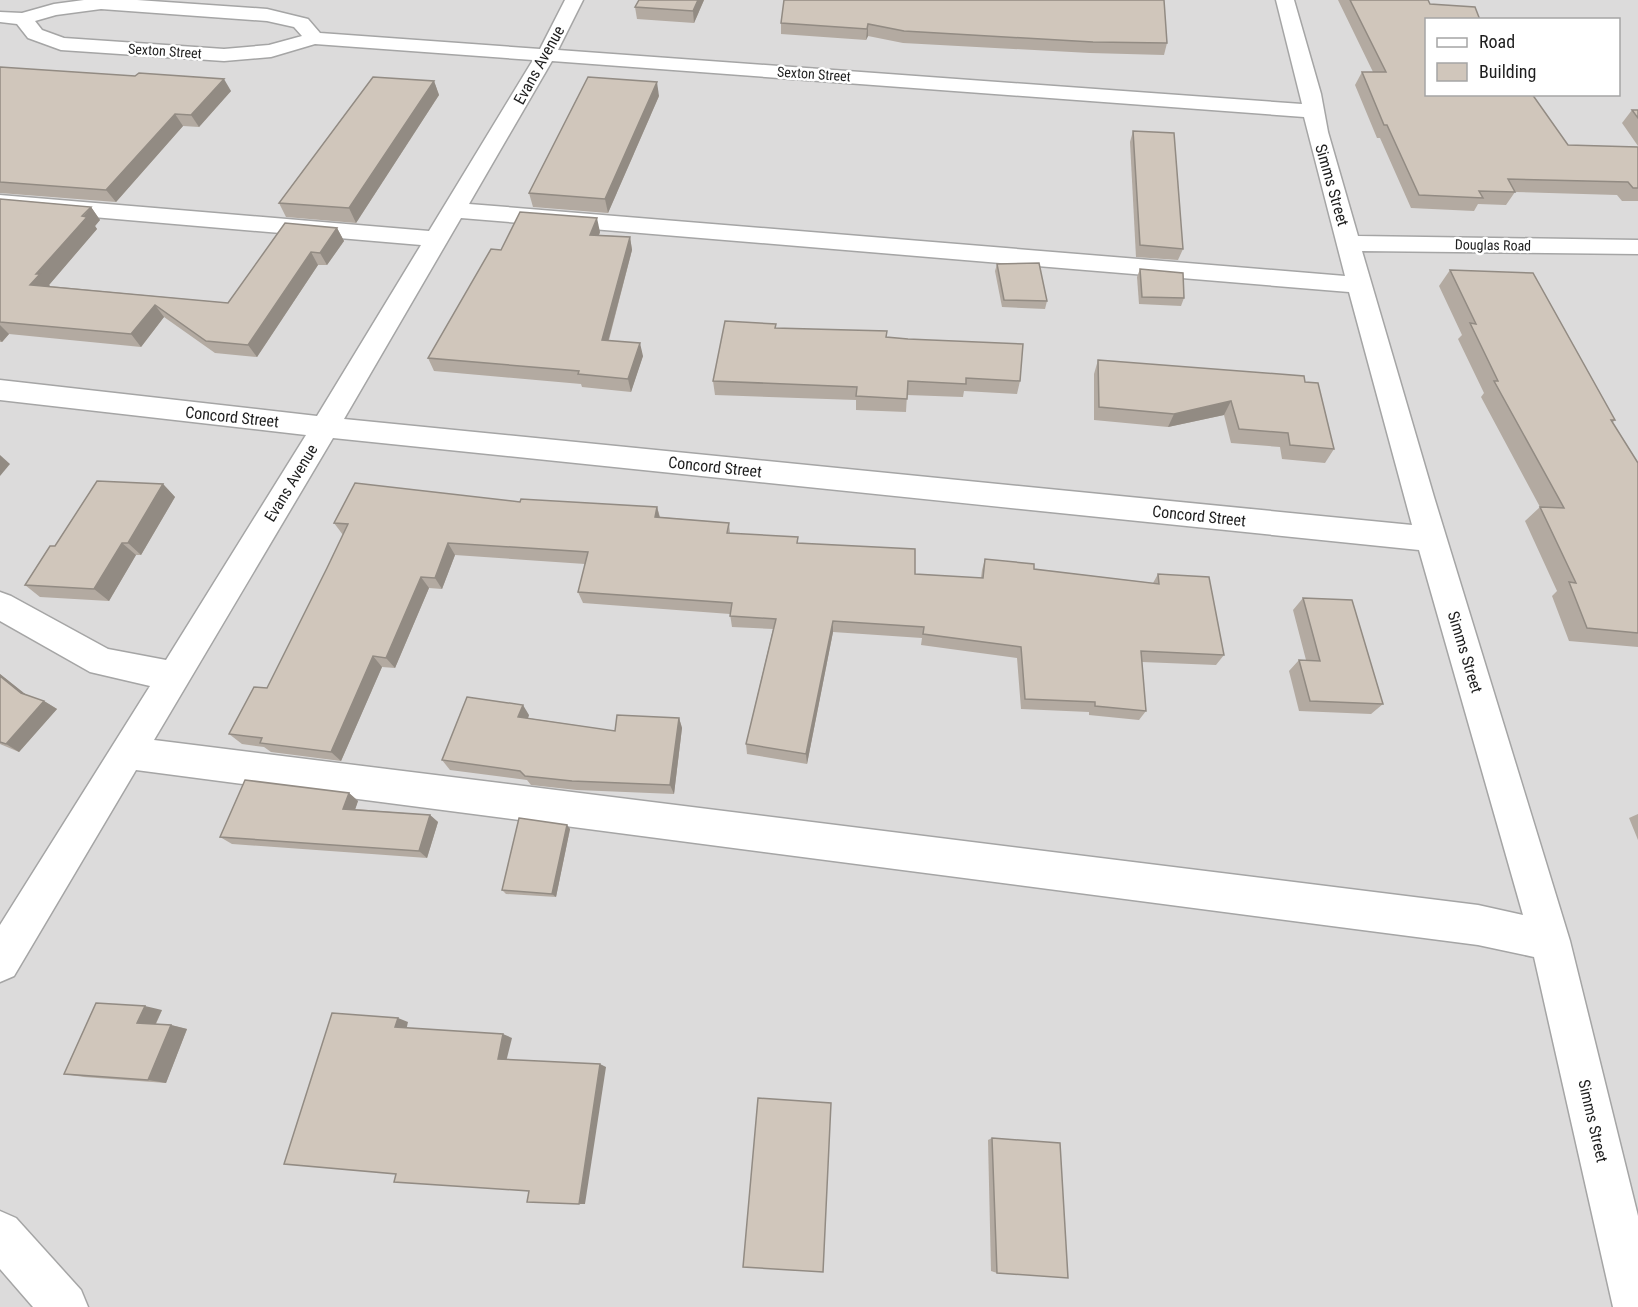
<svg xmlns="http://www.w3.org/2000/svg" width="1638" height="1307" viewBox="0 0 1638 1307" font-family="'Roboto Condensed',sans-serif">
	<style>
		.residential { fill: #dcdbdb; fill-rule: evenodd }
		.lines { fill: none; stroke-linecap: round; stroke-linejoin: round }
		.minor-casing { stroke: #a5a5a5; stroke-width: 3 }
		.minor { fill: #fff; fill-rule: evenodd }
		.wall { fill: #b3aaa1 }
		.shaded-wall { fill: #928b83 }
		.building { fill: #d0c6bb; stroke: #928b83; stroke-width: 1.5 }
		.labels { text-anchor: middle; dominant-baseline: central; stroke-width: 5; stroke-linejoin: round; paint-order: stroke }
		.far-street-label { font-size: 14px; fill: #1e1e1e; stroke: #fff }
		.street-label { font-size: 16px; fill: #1e1e1e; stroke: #fff }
	</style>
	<rect width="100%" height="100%" fill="#f0ece3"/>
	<path class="residential" d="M0,0H1638V1307H0ZM1426,20H1618V94H1426Z"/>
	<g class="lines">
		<g class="minor-casing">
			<g id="minor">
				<path d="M84,0H137L267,9L308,19L320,33L540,49L565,0H583L558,50L1302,104L1276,0H1294L1321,94L1328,132L1358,236L1638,240V254L1362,251L1434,497L1570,941L1638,1216V1307H1613L1534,957L1478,945L136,770L14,976L0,982V925L150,686L90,672L0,621V592L11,596L108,649L166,660L306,435L0,400V380L317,416L421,245L0,209V195L429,231L533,60L315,44L271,57L224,61L61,50L28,38L17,24L0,22V12L22,13L54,4ZM101,9L267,21L294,27L302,36L269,45L224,49L64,38L42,30L35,21L56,15ZM552,61L1304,117L1345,276L469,204ZM461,218L1349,292L1412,525L344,419ZM333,438L1419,550L1523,915L1478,905L154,740Z"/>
				<path d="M0,1211L16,1218L81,1290L88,1307H33L0,1269Z"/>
			</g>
		</g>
		<use href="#minor" class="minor"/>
	</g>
	<g class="wall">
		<path d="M639,0H704L694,23L637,19L635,7Z"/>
		<path d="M784,0L1167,43L1164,55L1090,53L903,43L868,36L866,40L781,34V23Z"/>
		<path d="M1338,0H1428L1426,20L1568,145L1638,147V201H1622L1617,195L1515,192L1506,205L1478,204L1474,211L1411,208L1380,138H1377L1355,85L1362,72H1373Z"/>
		<path d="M0,67L135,76L231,91L199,127L183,126L116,202L0,193Z"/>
		<path d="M434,81L439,95L356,223L286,217L279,203Z"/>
		<path d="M659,96L608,213L533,207L529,193Z"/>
		<path d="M1632,110H1638V146L1622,123Z"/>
		<path d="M1133,131L1183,249L1178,260L1136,257L1130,142Z"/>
		<path d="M0,199L91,207L100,220L95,226L97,229L49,285L50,286L228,303L337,228L344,241L327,265H318L257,357L215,353L164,317L141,347L9,334L2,342H0Z"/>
		<path d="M600,232L599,235L630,237L632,250L609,340L643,356L631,392L582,387L581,384L434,371L428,358L501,250Z"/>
		<path d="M997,264L1047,301L1045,309L1002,307L995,271Z"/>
		<path d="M1140,269L1184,298L1181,306L1139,304L1137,277Z"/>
		<path d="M1450,270L1615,420L1612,423L1638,463V647L1569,641L1552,596L1557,591L1525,521L1540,507L1481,397L1484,393L1458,339L1462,335L1439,286Z"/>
		<path d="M776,328L886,337L1020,381L1017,394L964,391L963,397L907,395L906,412L856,410V400L715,395L713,381Z"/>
		<path d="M1098,360L1305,382L1334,449L1325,463L1282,459L1280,447L1231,443L1224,415L1168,427L1094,420V374Z"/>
		<path d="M163,484L175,497L141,555H136L109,601L40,597L25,585L55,546Z"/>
		<path d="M520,502L657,507L660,517L729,523L730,533L798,543L915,574L981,578L982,570L985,559L1034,569L1153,583L1158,574L1224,655L1216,665L1142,662L1146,711L1139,720L1089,715V712L1021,709L1017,658L921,645L922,638L833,632L807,764L747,754L746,744L773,629L732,627L730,614L583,603L578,592L585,564L455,555L442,589L429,588L395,668L382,667L341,761L271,752L264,747L242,744L229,734L267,688L327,568L343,535L334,523Z"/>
		<path d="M1303,598L1383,704L1371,714L1299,711L1289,671L1299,660H1306L1293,610Z"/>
		<path d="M0,674L26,695L44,701L57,709L19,752L0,744Z"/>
		<path d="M529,715L528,718L615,731L679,718L682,728L674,794L577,790L531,785L527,780L450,770L442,760Z"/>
		<path d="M349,793L358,801L355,809L430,815L438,822L427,858L232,844L220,837Z"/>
		<path d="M1638,814V840L1629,818Z"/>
		<path d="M567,825L570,829L556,897L506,894L502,890Z"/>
		<path d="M162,1010L156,1024L171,1025L187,1029L166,1083L84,1077L64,1074Z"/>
		<path d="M992,1138L997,1273L991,1271L988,1140Z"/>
	</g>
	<g class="shaded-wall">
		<path d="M698,0H704L694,23L693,11Z"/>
		<path d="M868,24V36L866,40L867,29Z"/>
		<path d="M224,79L231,91L199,127L191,115Z"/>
		<path d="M434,81L439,95L356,223L349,208Z"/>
		<path d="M657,82L659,96L608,213L605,199Z"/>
		<path d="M175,114L183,126L116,202L106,190Z"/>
		<path d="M91,207L100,220L95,226L97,229L49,285L51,287L30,285L36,274Z"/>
		<path d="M597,218L600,232L594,248L590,235Z"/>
		<path d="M337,228L344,241L327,265L320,253Z"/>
		<path d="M630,237L632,250L605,353L602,340Z"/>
		<path d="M311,252L318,265L257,357L248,345Z"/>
		<path d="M155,305L164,317L141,347L131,334Z"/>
		<path d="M0,325L9,334L2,342L0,340Z"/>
		<path d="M640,343L643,356L631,392L628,379Z"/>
		<path d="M1231,401L1224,415L1168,427L1174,414Z"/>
		<path d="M0,455L10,464L0,476Z"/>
		<path d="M163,484L175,497L141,555L128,543Z"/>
		<path d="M657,507L660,519L655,517Z"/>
		<path d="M122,543L136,555L109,601L94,589Z"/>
		<path d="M448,543L455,555L442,589L435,578Z"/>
		<path d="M421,577L429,588L395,668L386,658Z"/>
		<path d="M833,621V632L807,764L806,754Z"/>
		<path d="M373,656L382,667L341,761L331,752Z"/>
		<path d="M0,674L34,701L21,693L0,676Z"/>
		<path d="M44,701L57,709L19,752L6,744Z"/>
		<path d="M523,705L529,715L525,727L518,717Z"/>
		<path d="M679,718L682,728L674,794L670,785Z"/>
		<path d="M349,793L358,801L353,816L343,809Z"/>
		<path d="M430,815L438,822L427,858L419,851Z"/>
		<path d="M567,825L570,829L556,897L552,894Z"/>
		<path d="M145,1006L162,1010L154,1027L137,1023Z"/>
		<path d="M398,1018L408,1022L406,1031L395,1027Z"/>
		<path d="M171,1025L187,1029L166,1083L148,1080Z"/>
		<path d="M503,1034L512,1038L506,1062L498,1059Z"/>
		<path d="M600,1064L606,1067L585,1204H579Z"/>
	</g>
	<g class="building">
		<path d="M639,0H698L693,11L635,7Z"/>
		<path d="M784,0H1164L1167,43L1093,42L904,31L868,24L867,29L781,23Z"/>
		<path d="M1350,0H1428L1430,4L1475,7L1480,20H1426V94H1532L1568,145L1638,147V188H1633L1628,182L1508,179L1515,192L1479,191L1483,198L1419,195L1387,125H1384L1362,72H1386Z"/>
		<path d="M0,67L135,76L139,73L224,79L191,115L175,114L106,190L0,182Z"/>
		<path d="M373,77L434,81L349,208L279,203Z"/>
		<path d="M588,77L657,82L605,199L529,193Z"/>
		<path d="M1632,110H1638V118Z"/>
		<path d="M1133,131L1174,133L1183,249L1140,245Z"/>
		<path d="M0,199L91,207L82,216L87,217L36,274H40L30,285L228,303L285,223L337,228L320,253L311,252L248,345L206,341L155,305L131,334L0,322Z"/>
		<path d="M520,212L597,218L590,235L630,237L602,340L640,343L628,379L578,374L579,371L428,358L491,249L501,250Z"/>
		<path d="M1039,263L1047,301L1004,300L997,264Z"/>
		<path d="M1140,269L1183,273L1184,298L1142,297Z"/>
		<path d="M1450,270L1533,273L1615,420H1611L1638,463V633L1587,628L1569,582L1576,583L1540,507L1564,508L1494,381H1498L1470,323L1476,324Z"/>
		<path d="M725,321L776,324L775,328L887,331L886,337L908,339L1023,344L1020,381L966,378V384L908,381L907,399L856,396L857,387L713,381Z"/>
		<path d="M1098,360L1304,376L1305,382L1318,383L1334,449L1290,445L1288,433L1239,429L1231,401L1174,414L1099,407Z"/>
		<path d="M97,481L163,484L128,543H122L94,589L25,585L50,546H55Z"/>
		<path d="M355,483L520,502L521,499L657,507L655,517L729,523L727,533L798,537L797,543L915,549V574L983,578L985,559L1034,564V569L1159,584L1158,574L1209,577L1224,655L1141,651L1146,711L1095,706V702L1025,699L1021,647L923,634L924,627L833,621L806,754L746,744L776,619L730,616L732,603L578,592L588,552L448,543L435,578L421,577L386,658L373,656L331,752L260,743L262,738L229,734L254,687L267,688L327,568L348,524L334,523Z"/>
		<path d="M1303,598L1352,600L1383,704L1310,701L1299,660L1320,661Z"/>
		<path d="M0,676L21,693L44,701L6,744L0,742Z"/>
		<path d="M467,697L523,705L518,717L615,731L617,715L679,718L670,785L572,781L525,776L520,771L442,760Z"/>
		<path d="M245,780L349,793L343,809L430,815L419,851L220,837Z"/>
		<path d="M519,818L567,825L552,894L502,890Z"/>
		<path d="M96,1003L145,1006L137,1023L171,1025L148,1080L64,1074Z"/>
		<path d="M332,1013L398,1018L395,1027L503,1034L498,1059L600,1064L579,1204L527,1202L529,1191L394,1182L396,1174L284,1164Z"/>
		<path d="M758,1098L831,1103L823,1272L743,1267Z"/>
		<path d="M992,1138L1060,1143L1068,1278L997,1273Z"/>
	</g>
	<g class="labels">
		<g class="far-street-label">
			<text transform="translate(165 51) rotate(4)">Sexton Street</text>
			<text transform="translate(814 74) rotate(4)">Sexton Street</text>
			<text transform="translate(1493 245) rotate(1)">Douglas Road</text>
		</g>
		<g class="street-label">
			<text transform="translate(539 65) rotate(-61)">Evans Avenue</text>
			<text transform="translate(1332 185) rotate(74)">Simms Street</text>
			<text transform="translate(232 417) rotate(6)">Concord Street</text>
			<text transform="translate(715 467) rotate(6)">Concord Street</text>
			<text transform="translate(291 483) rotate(-59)">Evans Avenue</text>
			<text transform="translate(1199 516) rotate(6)">Concord Street</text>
			<text transform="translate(1465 652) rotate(73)">Simms Street</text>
			<text transform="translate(1593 1121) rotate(77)">Simms Street</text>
		</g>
	</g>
	<rect x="1425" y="18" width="195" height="78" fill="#ffffff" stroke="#a5a5a5" stroke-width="1.5"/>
	<rect x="1437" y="38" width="30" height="9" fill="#ffffff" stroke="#a5a5a5" stroke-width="1.5"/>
	<text x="1479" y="48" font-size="18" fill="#1e1e1e">Road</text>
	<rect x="1437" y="63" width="30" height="18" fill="#d0c6bb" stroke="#a5a5a5" stroke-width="1.5"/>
	<text x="1479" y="78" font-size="18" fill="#1e1e1e">Building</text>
</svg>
